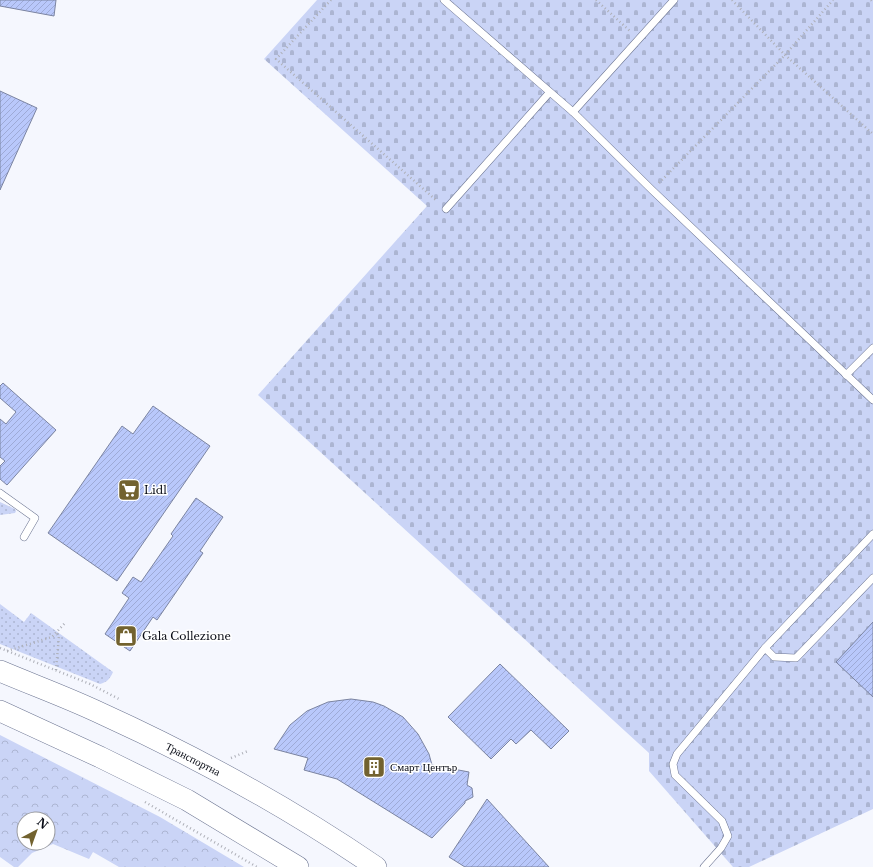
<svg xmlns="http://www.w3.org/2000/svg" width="873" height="867" viewBox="0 0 873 867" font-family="'Libre Baskerville',serif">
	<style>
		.grass { fill: url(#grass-dots) }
		.forest { fill: url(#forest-crowns); fill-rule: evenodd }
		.cemetery { fill: url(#cemetery-stones) }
		.building { fill: url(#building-hatch); stroke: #7b84a1 }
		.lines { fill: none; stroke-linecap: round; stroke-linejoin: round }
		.service-casing { stroke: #6b7491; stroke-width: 8 }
		.primary-casing { stroke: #6b7491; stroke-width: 22 }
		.path { stroke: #adafb7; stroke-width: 2.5; stroke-dasharray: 1 3; stroke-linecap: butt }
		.service { stroke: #fff; stroke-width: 7 }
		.primary { stroke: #fff; stroke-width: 21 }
		.labels { text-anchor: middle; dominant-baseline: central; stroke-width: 3; stroke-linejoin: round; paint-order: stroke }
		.poi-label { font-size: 11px; fill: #080b15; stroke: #fff; text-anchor: start }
		.street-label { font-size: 11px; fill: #080b15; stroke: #fff }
	</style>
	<defs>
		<pattern id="grass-dots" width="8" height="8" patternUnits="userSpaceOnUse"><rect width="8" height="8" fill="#cad4f6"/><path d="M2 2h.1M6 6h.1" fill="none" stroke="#acb5d2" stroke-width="1.8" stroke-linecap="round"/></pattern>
		<pattern id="forest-crowns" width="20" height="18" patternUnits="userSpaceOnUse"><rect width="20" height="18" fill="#cad4f6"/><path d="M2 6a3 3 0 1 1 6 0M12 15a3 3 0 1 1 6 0" fill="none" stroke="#acb5d2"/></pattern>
		<pattern id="cemetery-stones" width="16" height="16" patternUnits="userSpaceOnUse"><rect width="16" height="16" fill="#cad4f6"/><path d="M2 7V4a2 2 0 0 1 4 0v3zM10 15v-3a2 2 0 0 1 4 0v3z" fill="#acb5d2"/></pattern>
		<pattern id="building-hatch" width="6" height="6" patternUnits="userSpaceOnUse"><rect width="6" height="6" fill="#b9c8fb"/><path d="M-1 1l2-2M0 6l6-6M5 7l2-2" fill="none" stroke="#9eaad6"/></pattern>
	</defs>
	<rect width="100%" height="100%" fill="#f5f7fe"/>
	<g class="grass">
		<path d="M0,502L15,509L16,511L15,513L0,515Z"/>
		<path d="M0,604L24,622L31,613L113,672C110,679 107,682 100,684L0,644Z"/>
	</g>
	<path class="forest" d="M0,735L160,817L244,867H119L93,852L89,859L53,844L32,853L18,867H14L0,857ZM24,819H48V843H24Z"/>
	<path class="cemetery" d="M317,0H873V809L749,867H733L649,771V753L258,395L427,206L264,59Z"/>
	<g class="building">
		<path d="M0,0H56L54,16L0,6Z"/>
		<path d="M0,91L37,108L0,190Z"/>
		<path d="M3,383L56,430L7,485L0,479V466L5,461L0,457V419L6,424L16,412L0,398V386Z"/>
		<path d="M153,406L210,446L117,581L48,533L122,426L133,434Z"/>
		<path d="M196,498L223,517L200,551L203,553L157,620L153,617L130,651L105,634L129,598L122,593L133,577L141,582L173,536L171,534Z"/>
		<path d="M873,622V697L836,662Z"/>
		<path d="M500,664L569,731L551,749L531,730L516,744L511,739L491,759L448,717Z"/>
		<path d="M351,699L373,702L384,706L403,717L418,734L429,754L432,765L469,772L467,785L472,788L473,797L465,801V803L432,838L337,779L304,770L308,758L274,749L290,725L307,711L328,702Z"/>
		<path d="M487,799L549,867H465L449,857Z"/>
	</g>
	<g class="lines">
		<g class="service-casing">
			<g id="service">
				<path d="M444,0L573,112L652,190L873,400"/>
				<path d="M573,112L674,0"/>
				<path d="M446,209L549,93"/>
				<path d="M846,375L873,348"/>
				<path d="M0,493L35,518L24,537"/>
				<path d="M765,648L774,657L796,658L873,578"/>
				<path d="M704,867L721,848L728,836L722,821L675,775L673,764L677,754L765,648L873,534"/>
			</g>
		</g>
		<g class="primary-casing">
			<g id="primary">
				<path d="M0,671C33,685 66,697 98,712C195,756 288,807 376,867"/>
				<path d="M0,711L100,757L187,800L298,867"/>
			</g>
		</g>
		<g class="path">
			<path d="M331,0L276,59L437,201"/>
			<path d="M596,0L631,32"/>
			<path d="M732,0L785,55L873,134"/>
			<path d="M871,0L873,2"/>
			<path d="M659,183L785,55L833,0"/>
			<path d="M0,648L90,684L119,699"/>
			<path d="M7,651L52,637L65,623"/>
			<path d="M56,670L59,636L57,634"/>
			<path d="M231,758L248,751"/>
			<path d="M145,802L257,867"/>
		</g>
		<use href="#service" class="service"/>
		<use href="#primary" class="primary"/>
	</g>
	<defs>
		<g id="supermarket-square" transform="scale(1.15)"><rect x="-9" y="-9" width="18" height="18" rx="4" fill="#72622f" stroke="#fff"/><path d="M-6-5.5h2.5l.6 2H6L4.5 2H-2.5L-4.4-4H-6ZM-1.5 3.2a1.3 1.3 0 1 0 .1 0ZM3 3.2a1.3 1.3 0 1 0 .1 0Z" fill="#fff"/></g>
		<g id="shop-square" transform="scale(1.15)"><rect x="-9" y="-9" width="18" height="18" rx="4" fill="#72622f" stroke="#fff"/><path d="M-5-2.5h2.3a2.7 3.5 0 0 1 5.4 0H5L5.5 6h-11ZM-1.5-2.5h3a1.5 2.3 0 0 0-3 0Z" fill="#fff"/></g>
		<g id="building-square" transform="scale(1.15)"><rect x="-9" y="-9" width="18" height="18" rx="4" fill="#72622f" stroke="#fff"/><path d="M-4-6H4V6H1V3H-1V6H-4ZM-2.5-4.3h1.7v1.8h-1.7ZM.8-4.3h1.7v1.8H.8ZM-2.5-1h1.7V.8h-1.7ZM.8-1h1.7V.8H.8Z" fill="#fff"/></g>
	</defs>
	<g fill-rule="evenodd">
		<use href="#supermarket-square" x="129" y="490"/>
		<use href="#shop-square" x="126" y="636"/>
		<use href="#building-square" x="374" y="767"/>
	</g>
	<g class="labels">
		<g class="poi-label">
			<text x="144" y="490">Lidl</text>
			<text x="142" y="636">Gala Collezione</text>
			<text x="390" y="767">Смарт Център</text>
		</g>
		<g class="street-label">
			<text transform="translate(193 759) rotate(27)">Транспортна</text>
		</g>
	</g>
	<g transform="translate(36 831) rotate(41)"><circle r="19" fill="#ffffff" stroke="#9c9da1"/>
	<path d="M0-3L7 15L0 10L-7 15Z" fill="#72622f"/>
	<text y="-6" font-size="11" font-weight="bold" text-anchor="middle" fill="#080b15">N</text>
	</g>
</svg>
